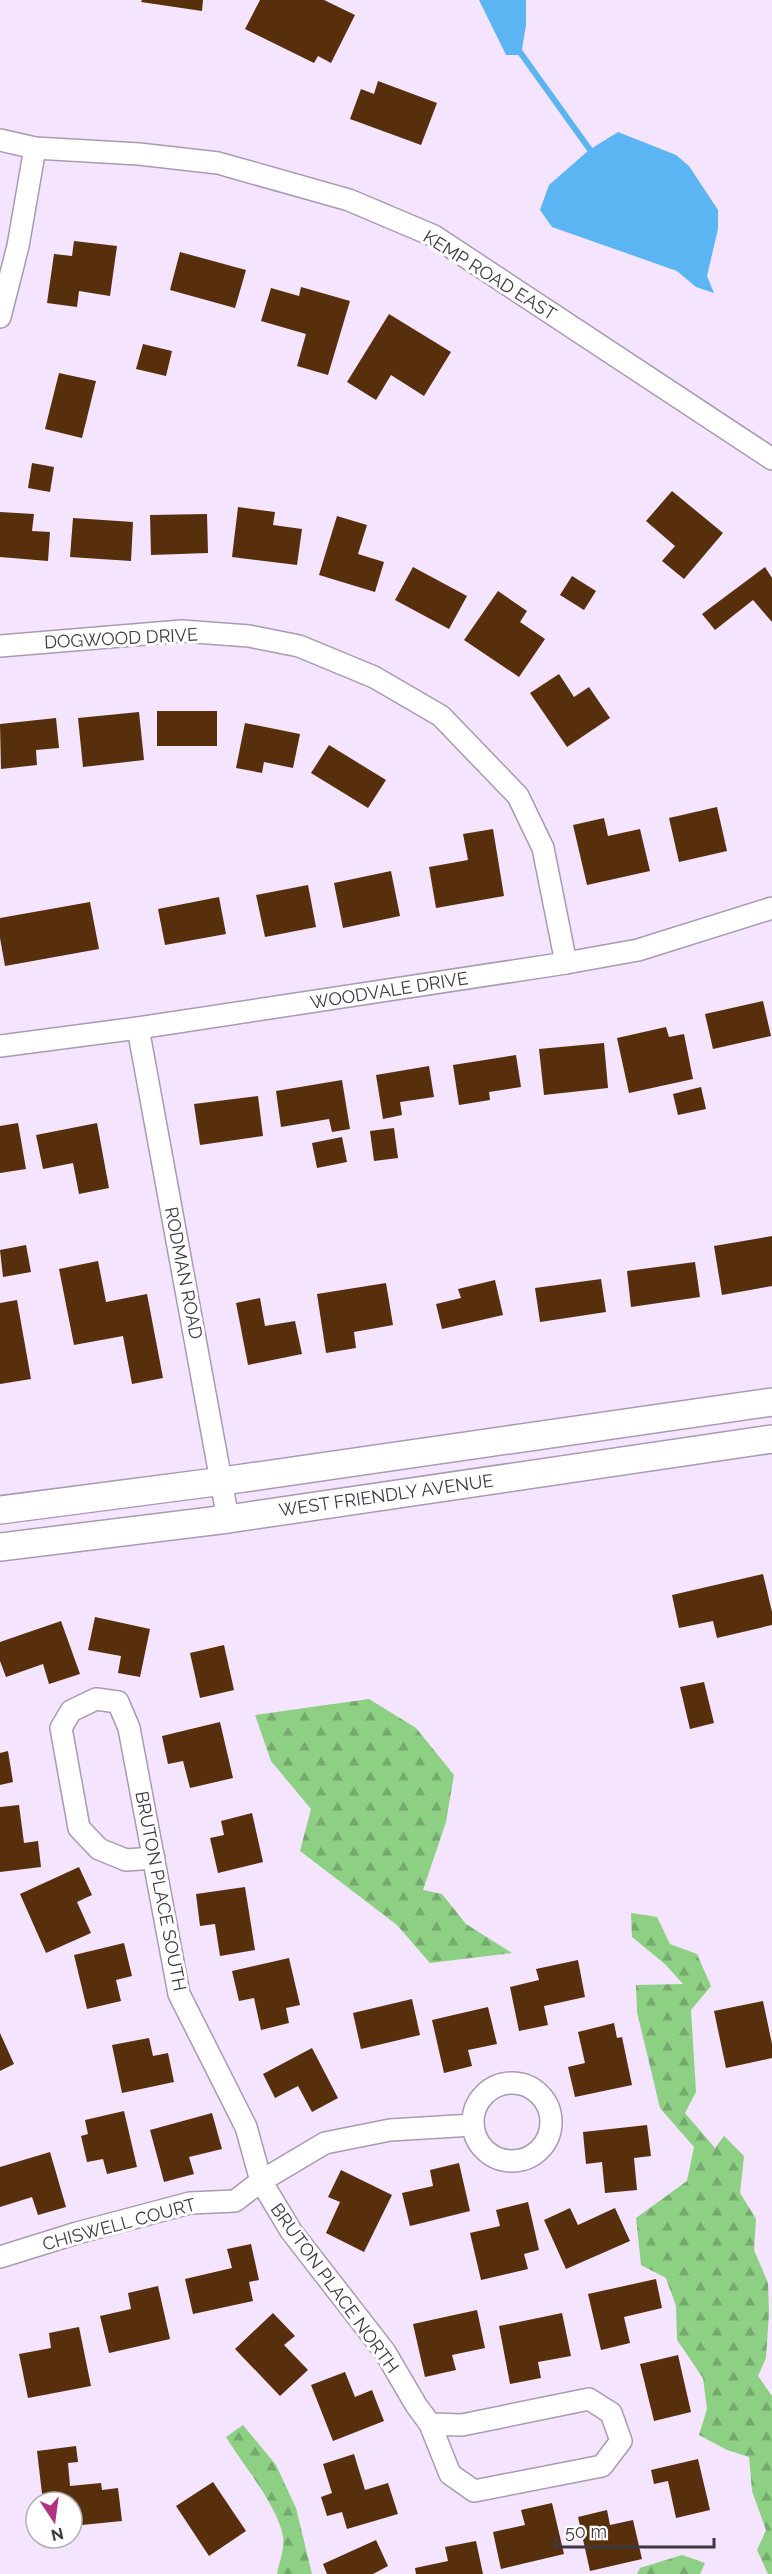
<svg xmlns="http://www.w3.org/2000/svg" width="772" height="2574" viewBox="0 0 772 2574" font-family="Raleway,sans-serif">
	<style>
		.forest { fill: url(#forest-firs) }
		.water { fill: #5cb5f3 }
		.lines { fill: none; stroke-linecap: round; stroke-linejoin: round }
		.stream { stroke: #5cb5f3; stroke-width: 6 }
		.building { fill: #582f0d }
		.minor-casing { stroke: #a99ab2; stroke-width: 24 }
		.major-casing { stroke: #a99ab2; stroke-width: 30 }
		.minor { stroke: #fff; stroke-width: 21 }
		.major { stroke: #fff; stroke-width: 27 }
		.labels { text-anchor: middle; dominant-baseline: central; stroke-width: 6; stroke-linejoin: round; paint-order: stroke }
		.street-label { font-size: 18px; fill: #3e3842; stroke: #fff }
	</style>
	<defs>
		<pattern id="forest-firs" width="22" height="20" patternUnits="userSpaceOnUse" patternTransform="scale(1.5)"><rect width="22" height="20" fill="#8dcf83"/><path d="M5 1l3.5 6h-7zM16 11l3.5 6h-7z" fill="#75a96d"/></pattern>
	</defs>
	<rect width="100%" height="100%" fill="#f4e4fe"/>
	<g class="forest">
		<path d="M369,1699L416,1728L454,1775L446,1822L423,1890L442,1894L466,1924L512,1953L430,1963L397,1925L300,1851L311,1809L271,1761L255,1715Z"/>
		<path d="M631,1913L657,1917L670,1944L697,1954L711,1986L691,2010L696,2092L685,2113L715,2148L724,2136L744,2156L740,2193L756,2219L754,2250L768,2283L769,2312L766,2358L758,2376L772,2396V2574H768L757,2550L766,2530L752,2491L749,2457L727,2450L699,2435L707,2409L703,2378L677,2340L676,2306L666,2278L641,2265L636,2218L687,2181L694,2147L660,2108L637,2012L636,1985L683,1984L665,1964L632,1937Z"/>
		<path d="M243,2425L276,2465L296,2508L312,2574H277C279,2563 285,2548 283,2537C278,2506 243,2465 226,2437Z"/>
		<path d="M682,2555L705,2563L700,2574H637L640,2568Z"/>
	</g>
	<g class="water">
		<path d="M479,0H526V25L521,55H506Z"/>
		<path d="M618,132L676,155L689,166L718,210V229L707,276L714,293L696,287L677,271L552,227L540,210L549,185L589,150Z"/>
	</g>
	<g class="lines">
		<path class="stream" d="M517,48L593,154"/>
	</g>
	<g class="building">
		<path d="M142,0H203L202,11L141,2Z"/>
		<path d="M260,0H324L355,15L331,63L318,56L314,63L245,29Z"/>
		<path d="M378,81L437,103L421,145L350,119L361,89L374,94Z"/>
		<path d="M74,241L117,246L110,296L79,291L77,307L47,303L54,254L72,256Z"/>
		<path d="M180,252L246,270L235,308L170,290Z"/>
		<path d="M301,287L350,301L328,375L297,366L306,334L261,321L271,288L299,296Z"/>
		<path d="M389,314L451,352L424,396L391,375L376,400L347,382Z"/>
		<path d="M143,344L172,351L166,376L136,369Z"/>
		<path d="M59,373L96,381L82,438L45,429Z"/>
		<path d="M32,463L54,467L50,492L28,488Z"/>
		<path d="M672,491L723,533L684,579L662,561L675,546L646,521Z"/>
		<path d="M238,507L275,512L273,525L302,529L297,565L232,557Z"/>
		<path d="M0,512L34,514L32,531L50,532L48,561L0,557Z"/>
		<path d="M207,514L208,553L151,555L150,515Z"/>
		<path d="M337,516L367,525L358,554L384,562L375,592L319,575Z"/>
		<path d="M73,518L133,522L131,561L70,557Z"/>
		<path d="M413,567L467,596L449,629L395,600Z"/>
		<path d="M765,567L772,578V622L753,600L715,630L702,614Z"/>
		<path d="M572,576L596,591L584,610L560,595Z"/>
		<path d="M498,591L527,611L520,622L545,639L519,677L464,640Z"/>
		<path d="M559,674L574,697L589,687L610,718L567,747L530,693Z"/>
		<rect x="157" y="711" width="60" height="35"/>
		<path d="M139,712L144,760L83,767L78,718Z"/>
		<path d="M56,718L59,748L36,750L37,765L1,769L0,724Z"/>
		<path d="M245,723L300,734L293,768L264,762L262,773L236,768Z"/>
		<path d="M329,745L386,780L368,808L311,773Z"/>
		<path d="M717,807L727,851L679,862L669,818Z"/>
		<path d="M604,818L608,836L640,829L650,871L587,885L573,825Z"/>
		<path d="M493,829L504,896L436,908L429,867L468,860L463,834Z"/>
		<path d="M391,871L400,916L343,928L334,883Z"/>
		<path d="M308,885L316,927L265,937L256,895Z"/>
		<path d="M219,897L226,934L165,945L158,909Z"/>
		<path d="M90,902L99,949L5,966L0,938V918Z"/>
		<path d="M763,1001L771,1036L713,1049L705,1014Z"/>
		<path d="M666,1027L669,1037L684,1034L693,1079L629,1093L617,1038Z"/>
		<path d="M604,1043L608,1088L544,1095L539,1049Z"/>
		<path d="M516,1055L521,1087L489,1092L490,1100L459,1105L453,1065Z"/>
		<path d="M429,1066L434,1097L400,1102L402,1115L383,1119L376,1075Z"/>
		<path d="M342,1080L350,1129L332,1132L329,1119L281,1127L276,1091Z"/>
		<path d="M701,1087L706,1109L678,1115L673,1094Z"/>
		<path d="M258,1096L263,1136L200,1145L194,1104Z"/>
		<path d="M18,1123L26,1169L0,1173V1126Z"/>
		<path d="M97,1123L109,1188L79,1194L73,1163L43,1169L36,1135Z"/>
		<path d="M394,1128L398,1158L374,1161L370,1131Z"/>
		<path d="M342,1137L347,1162L317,1168L312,1143Z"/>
		<path d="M772,1236V1286L722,1295L714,1246Z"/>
		<path d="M26,1245L31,1272L3,1277L0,1250Z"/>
		<path d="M98,1261L106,1302L147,1294L163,1378L132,1384L123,1336L74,1345L59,1269Z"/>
		<path d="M695,1262L700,1297L631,1307L627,1271Z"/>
		<path d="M601,1279L606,1312L540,1322L535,1288Z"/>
		<path d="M495,1280L503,1315L442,1329L436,1304L461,1298L458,1289Z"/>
		<path d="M386,1283L393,1325L354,1332L356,1348L326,1353L317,1294Z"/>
		<path d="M260,1298L265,1326L295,1321L302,1354L248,1365L236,1303Z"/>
		<path d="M17,1300L31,1379L0,1384V1303Z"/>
		<path d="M763,1574L772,1612V1625L717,1638L713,1621L679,1628L672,1595Z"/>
		<path d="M95,1617L150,1629L140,1677L118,1673L121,1656L88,1650Z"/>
		<path d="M61,1621L80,1674L49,1684L43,1664L6,1677L0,1661V1642Z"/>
		<path d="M224,1645L234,1690L200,1698L190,1653Z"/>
		<path d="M704,1682L714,1723L690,1729L680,1687Z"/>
		<path d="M220,1722L233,1778L190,1788L183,1761L168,1764L162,1736Z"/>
		<path d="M8,1751L13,1782L0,1785V1753Z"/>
		<path d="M19,1805L24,1843L38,1841L41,1867L0,1872V1807Z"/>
		<path d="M252,1813L263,1862L218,1873L210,1838L224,1835L221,1821Z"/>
		<path d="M79,1867L92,1895L77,1902L91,1933L46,1953L20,1894Z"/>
		<path d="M245,1887L255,1950L220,1956L215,1924L200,1926L196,1894Z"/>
		<path d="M124,1943L132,1976L116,1980L121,2001L87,2009L74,1955Z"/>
		<path d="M289,1958L300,2005L286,2008L289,2023L261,2030L254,1998L239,2001L232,1971Z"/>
		<path d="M578,1960L585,1997L544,2006L548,2025L519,2031L510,1987L539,1980L536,1969Z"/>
		<path d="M412,1999L420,2035L361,2049L353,2013Z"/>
		<path d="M763,2001L772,2044V2058L726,2068L714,2011Z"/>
		<path d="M488,2007L497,2044L468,2050L472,2066L444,2073L432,2020Z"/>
		<path d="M614,2023L617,2038L622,2037L632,2085L575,2097L568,2067L585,2063L578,2032Z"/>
		<path d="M0,2033L14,2064L0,2071Z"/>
		<path d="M149,2038L153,2056L168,2053L174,2082L122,2093L112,2045Z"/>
		<path d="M312,2048L338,2098L312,2112L298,2086L275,2098L263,2074Z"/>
		<path d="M124,2111L137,2167L107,2174L103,2159L87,2162L81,2136L88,2134L85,2120Z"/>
		<path d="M212,2113L222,2149L189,2157L194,2174L164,2182L150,2130Z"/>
		<path d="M647,2125L651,2156L634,2158L637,2190L605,2193L602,2162L586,2164L583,2132Z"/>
		<path d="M50,2152L66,2207L38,2215L32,2197L0,2207V2167Z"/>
		<path d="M459,2163L470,2211L410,2226L402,2193L433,2186L430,2170Z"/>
		<path d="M341,2170L392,2195L364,2252L326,2233L340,2202L328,2197Z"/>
		<path d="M528,2202L539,2250L524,2254L528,2269L481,2280L470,2233L500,2226L496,2210Z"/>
		<path d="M570,2208L578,2225L615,2208L630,2241L566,2269L544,2220Z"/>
		<path d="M251,2244L259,2280L249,2282L253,2301L193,2314L185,2279L232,2268L227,2249Z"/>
		<path d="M656,2279L662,2308L624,2317L630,2343L601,2350L588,2294Z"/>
		<path d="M158,2286L170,2339L109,2353L100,2316L131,2309L128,2293Z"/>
		<path d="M477,2310L485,2348L452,2355L456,2370L425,2377L413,2324Z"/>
		<path d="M273,2313L295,2336L284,2345L308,2370L280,2396L235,2349Z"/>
		<path d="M562,2313L571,2356L538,2362L541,2378L510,2384L499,2326Z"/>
		<path d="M79,2327L91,2386L28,2398L19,2354L51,2348L49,2333Z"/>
		<path d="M678,2355L691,2412L654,2421L640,2364Z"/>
		<path d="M345,2372L355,2397L372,2390L384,2421L333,2441L311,2385Z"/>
		<path d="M76,2446L78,2462L68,2463L70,2486L101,2483L102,2490L118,2488L122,2521L72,2526V2502H43L37,2451Z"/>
		<path d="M354,2454L365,2490L388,2483L398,2514L347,2529L342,2512L327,2516L321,2497L332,2493L323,2464Z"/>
		<path d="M698,2459L710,2510L676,2518L668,2481L654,2484L651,2470Z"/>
		<path d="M213,2482L246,2531L209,2556L176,2506Z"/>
		<path d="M552,2503L564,2554L501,2569L493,2532L525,2525L521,2510Z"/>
		<path d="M607,2510L610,2525L633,2520L642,2559L590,2571L578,2517Z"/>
		<path d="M376,2540L388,2566L373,2574H327L323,2564Z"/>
		<path d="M476,2541L483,2574H416L415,2568L448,2561L445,2547Z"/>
	</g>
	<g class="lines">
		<g class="minor-casing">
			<g id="minor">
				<path d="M0,140L35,148L139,154L218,163L349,200L434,236L772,459"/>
				<path d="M0,317L18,246L35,148"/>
				<path d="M0,646L182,631L249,636L299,646L374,677L441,716L518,796L543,848L566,963"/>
				<path d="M138,1028L228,1519"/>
				<path d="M0,1046L138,1028L566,963L638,950L772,908"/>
				<path d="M154,1858L126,1860L99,1849L79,1828L61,1728L71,1711L96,1699L118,1702L129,1728L179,1994L246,2127L261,2181L291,2231L385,2352L416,2405L430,2424L450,2474L474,2491L602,2466L621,2441L611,2413L589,2399L462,2425L430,2424"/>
				<circle cx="512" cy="2122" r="39"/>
				<path d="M0,2257L77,2233L190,2203L235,2201L261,2181L325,2143L390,2130L473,2125"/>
			</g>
		</g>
		<g class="major-casing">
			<g id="major">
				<path d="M0,1510L223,1481L772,1402"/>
				<path d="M0,1547L228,1519L772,1439"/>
			</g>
		</g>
		<use href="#minor" class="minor"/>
		<use href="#major" class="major"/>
	</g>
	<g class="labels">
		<g class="street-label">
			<text transform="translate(490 275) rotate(32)">KEMP ROAD EAST</text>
			<text transform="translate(121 638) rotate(-3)">DOGWOOD DRIVE</text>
			<text transform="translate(389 990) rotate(-9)">WOODVALE DRIVE</text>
			<text transform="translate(184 1273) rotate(79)">RODMAN ROAD</text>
			<text transform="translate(386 1495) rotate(-8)">WEST FRIENDLY AVENUE</text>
			<text transform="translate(161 1891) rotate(79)">BRUTON PLACE SOUTH</text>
			<text transform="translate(119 2224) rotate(-15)">CHISWELL COURT</text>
			<text transform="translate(335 2288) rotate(54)">BRUTON PLACE NORTH</text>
		</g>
	</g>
	<g transform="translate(54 2520) rotate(167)"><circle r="28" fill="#ffffff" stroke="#b2afb3" stroke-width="1.5"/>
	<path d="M0-4.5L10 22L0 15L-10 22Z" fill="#b23481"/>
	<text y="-9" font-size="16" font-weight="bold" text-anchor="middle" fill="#3e3842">N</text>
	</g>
	<path d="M556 2538v9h158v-9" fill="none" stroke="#3e3842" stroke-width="3"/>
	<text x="565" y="2538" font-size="18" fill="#3e3842" stroke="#ffffff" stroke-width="4.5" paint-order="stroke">50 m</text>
</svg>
